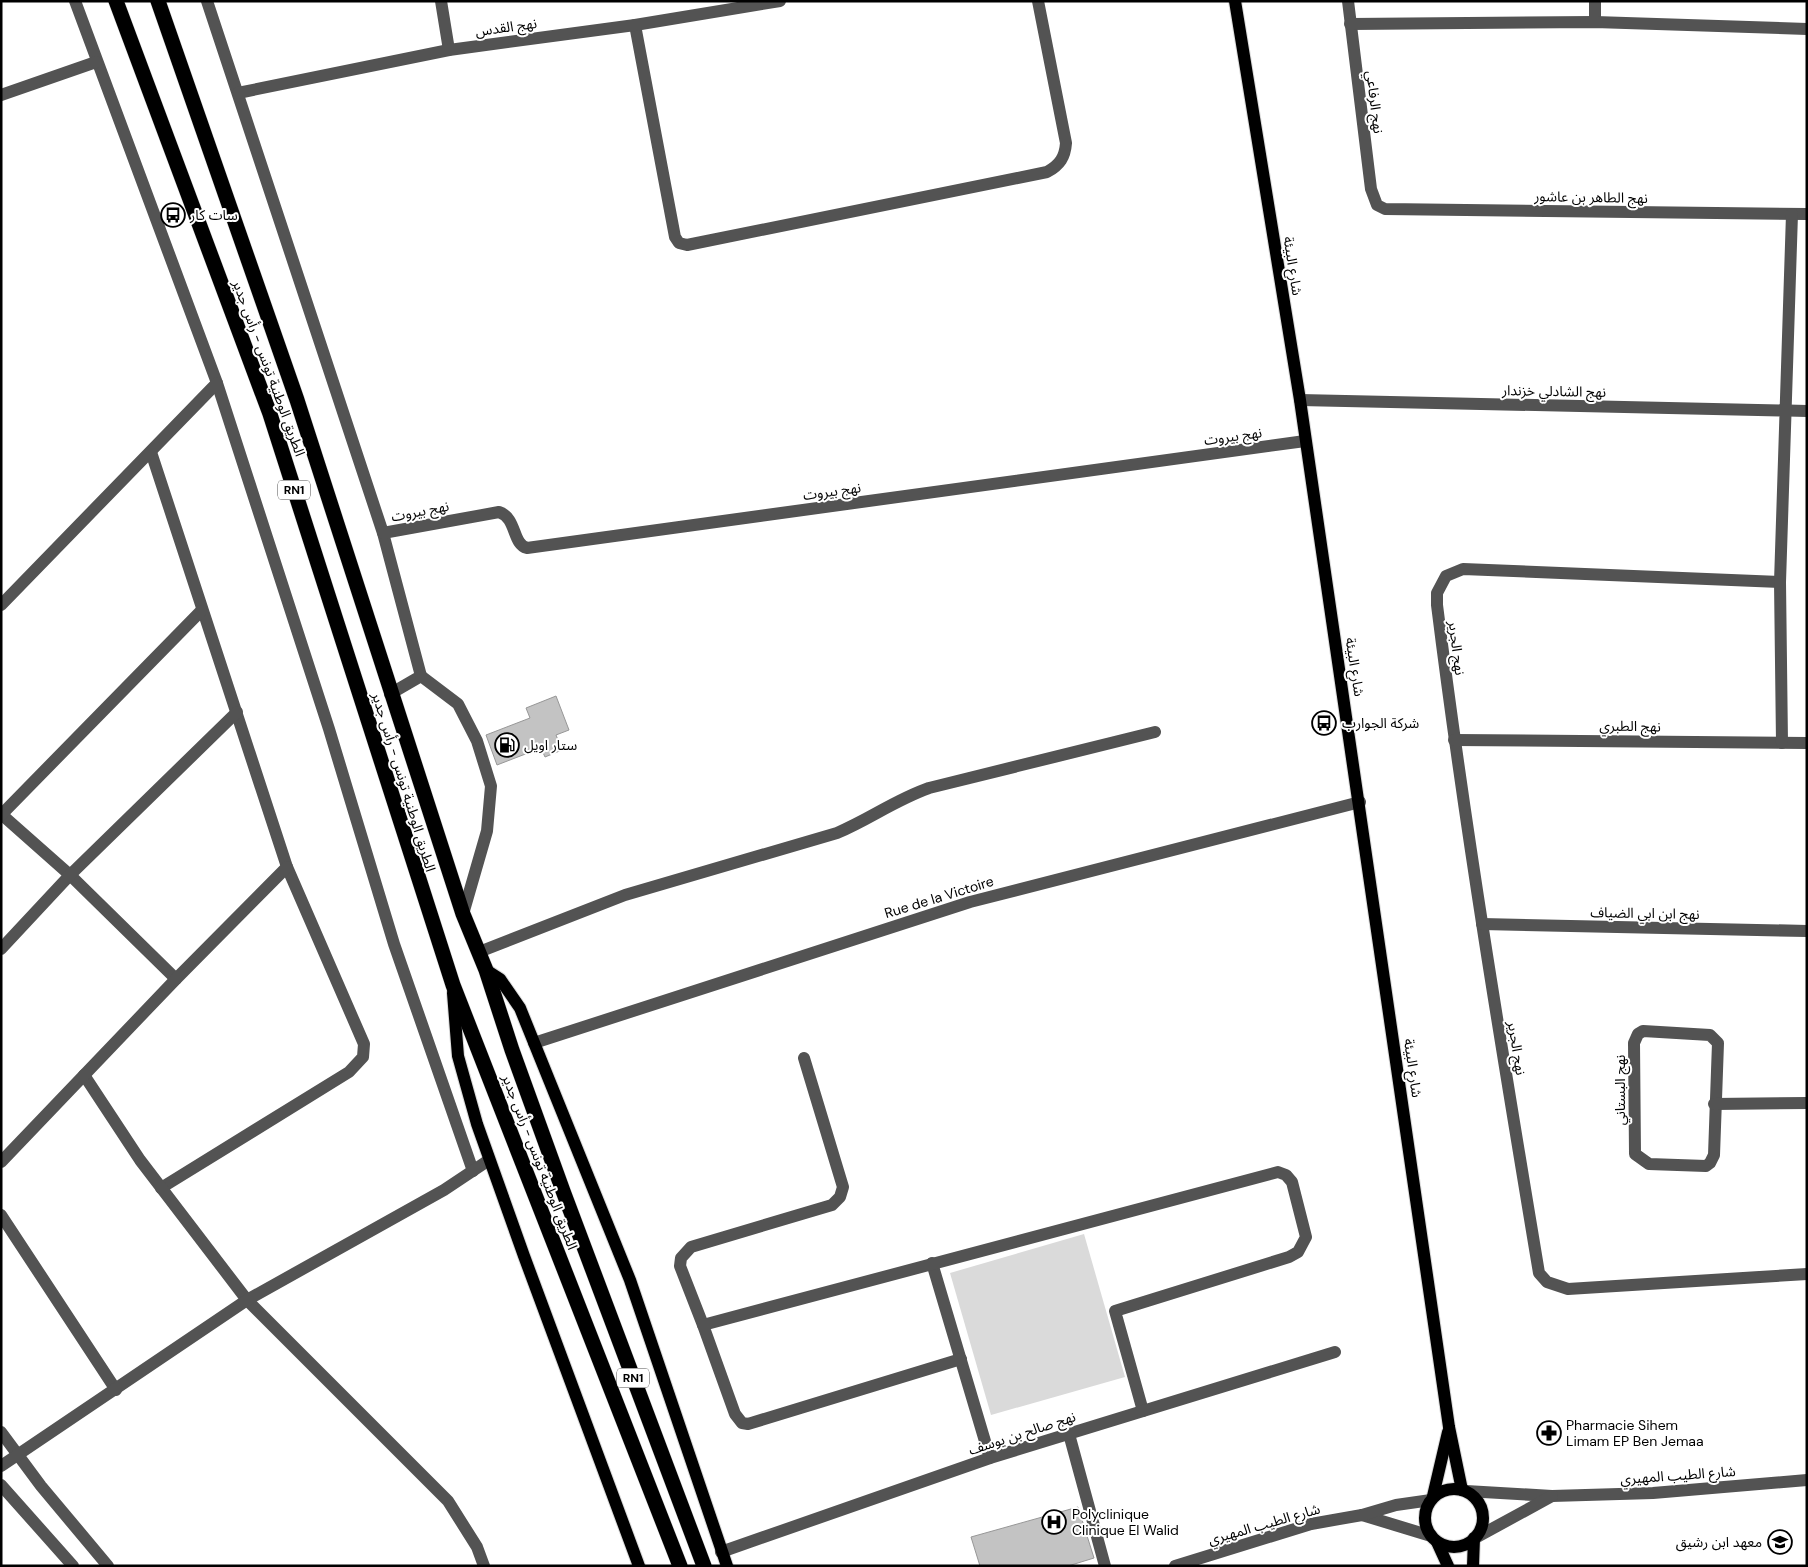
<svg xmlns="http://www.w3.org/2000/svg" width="1808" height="1567" viewBox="0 0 1808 1567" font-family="'DM Sans','Noto Sans Arabic',sans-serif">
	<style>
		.green { fill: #dadada }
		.building { fill: #c3c3c3; stroke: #979797 }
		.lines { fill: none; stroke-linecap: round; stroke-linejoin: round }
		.major-casing { stroke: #dbdbdb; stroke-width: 14 }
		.highway-casing { stroke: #dbdbdb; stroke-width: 16 }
		.minor { stroke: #535353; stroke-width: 12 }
		.major { stroke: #000; stroke-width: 12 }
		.highway { stroke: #000; stroke-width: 15 }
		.labels { text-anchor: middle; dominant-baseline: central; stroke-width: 4; stroke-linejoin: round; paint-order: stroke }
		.shield { fill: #fff; stroke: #4c4c4c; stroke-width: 1 }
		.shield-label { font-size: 12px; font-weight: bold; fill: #000 }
		.street-label { font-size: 14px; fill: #000; stroke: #fff }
		.poi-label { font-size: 14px; fill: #000; stroke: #fff; text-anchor: start }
	</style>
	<rect width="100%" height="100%" fill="#fff"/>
	<path class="green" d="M1084,1234L1125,1377L991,1415L950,1273Z"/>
	<g class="building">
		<path d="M556,696L569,730L556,735L562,750L545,757L541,748L497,765L486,735L530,718L526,708Z"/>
		<path d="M1078,1507L1094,1558L1068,1566H980L971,1537Z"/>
	</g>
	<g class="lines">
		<g class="major-casing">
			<g id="major">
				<path d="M1235,1L1300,400L1449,1427L1462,1490"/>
				<path d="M486,970L500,979L520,1008L630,1280L727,1566"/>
				<path d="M453,993L458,1056L477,1124L524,1256L639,1566"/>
				<circle cx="1454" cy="1518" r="29"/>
				<path d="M1433,1496L1448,1432"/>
				<path d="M1437,1542L1448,1566"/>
				<path d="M1473,1566L1474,1538"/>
			</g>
		</g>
		<g class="highway-casing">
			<g id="highway">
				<path d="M116,1L270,414L453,985L680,1566"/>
				<path d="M158,1L297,400L463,914L486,970L512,1050L563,1191L704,1566"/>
			</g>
		</g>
		<g class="minor">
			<path d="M75,1L217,383L329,729L394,944L473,1171"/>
			<path d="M207,1L383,533L421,676L390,694"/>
			<path d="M441,1L449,50"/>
			<path d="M1348,1L1371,189L1377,205L1385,209L1807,214"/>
			<path d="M1595,22V1"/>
			<path d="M1350,24L1595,22L1807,29"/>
			<path d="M635,25L675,237L679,243L687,245L1047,172C1060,165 1065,157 1066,143L1038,1"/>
			<path d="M238,93L449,50L635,25L780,1"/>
			<path d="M1,95L96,62"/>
			<path d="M1300,400L1807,411"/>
			<path d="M151,452L287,867L364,1044L363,1057L349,1072L161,1188"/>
			<path d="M383,533L499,512C517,518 512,544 527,548L1305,441"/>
			<path d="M1780,582L1463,569L1446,576L1437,593V605C1465,829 1502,1051 1539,1273L1547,1282L1568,1289L1807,1274"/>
			<path d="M1,605L217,383"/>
			<path d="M421,676L458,704L477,741L491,786L487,831L463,914"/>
			<path d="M1454,740L1807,743"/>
			<path d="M1782,743L1780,582L1792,214"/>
			<path d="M1,814L70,875L176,979"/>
			<path d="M1,815L201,611"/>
			<path d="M1482,924L1807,931"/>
			<path d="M1,949L70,875L237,712"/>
			<path d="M479,952L625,895L837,833C870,819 895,800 929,788L1155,732"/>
			<path d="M1643,1031L1710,1035L1718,1043L1714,1155L1710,1163L1706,1166L1649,1164L1635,1154L1634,1043L1638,1034Z"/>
			<path d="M534,1043L970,902L1360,802"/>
			<path d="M84,1075L140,1160L247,1300L448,1501L477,1547L484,1566"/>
			<path d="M1714,1104L1807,1103"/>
			<path d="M1,1162L176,979L287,867"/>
			<path d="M1,1215L116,1390"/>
			<path d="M932,1263L990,1458"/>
			<path d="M703,1325L680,1266L681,1258L691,1247L832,1205L840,1197L843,1187L804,1058"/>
			<path d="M961,1359L748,1424L742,1423L735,1414L703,1325L1278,1172L1286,1175L1292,1182L1306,1237L1298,1252L1289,1257L1115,1311L1143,1411"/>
			<path d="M1,1432L41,1486L108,1566"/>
			<path d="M1069,1434L1105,1566"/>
			<path d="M1,1466L247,1300L444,1190L489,1160"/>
			<path d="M1,1485L73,1566"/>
			<path d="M1466,1491L1552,1496L1653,1493L1807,1480"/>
			<path d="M1362,1515L1431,1536"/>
			<path d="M1477,1537L1552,1496"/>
			<path d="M721,1552L990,1458L1335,1352"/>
			<path d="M1175,1566L1311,1524L1362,1515L1396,1505L1431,1500"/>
		</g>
		<use href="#major" class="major"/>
		<use href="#highway" class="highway"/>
	</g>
	<defs>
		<g id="bus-ring" transform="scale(1.25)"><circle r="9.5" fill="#fff" stroke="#000" stroke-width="1.5"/><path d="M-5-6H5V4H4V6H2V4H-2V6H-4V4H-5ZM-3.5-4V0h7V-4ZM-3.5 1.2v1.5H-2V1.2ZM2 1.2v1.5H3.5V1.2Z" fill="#000"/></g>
		<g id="fuel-ring" transform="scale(1.25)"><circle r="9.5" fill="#fff" stroke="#000" stroke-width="1.5"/><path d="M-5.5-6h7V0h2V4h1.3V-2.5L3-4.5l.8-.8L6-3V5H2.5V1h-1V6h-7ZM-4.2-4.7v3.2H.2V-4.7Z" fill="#000"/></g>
		<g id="pharmacy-ring" transform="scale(1.25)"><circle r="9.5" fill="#fff" stroke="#000" stroke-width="1.5"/><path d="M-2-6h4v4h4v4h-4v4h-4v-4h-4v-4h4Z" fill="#000"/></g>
		<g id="hospital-ring" transform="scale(1.25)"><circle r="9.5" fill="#fff" stroke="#000" stroke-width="1.5"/><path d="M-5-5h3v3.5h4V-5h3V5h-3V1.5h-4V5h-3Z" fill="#000"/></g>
		<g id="school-ring" transform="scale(1.25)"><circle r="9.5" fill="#fff" stroke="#000" stroke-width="1.5"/><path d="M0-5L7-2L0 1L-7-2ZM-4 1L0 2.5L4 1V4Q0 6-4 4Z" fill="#000"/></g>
	</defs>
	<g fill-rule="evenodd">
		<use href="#bus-ring" x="173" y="215"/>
		<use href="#bus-ring" x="1324" y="723"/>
		<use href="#fuel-ring" x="507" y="745"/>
		<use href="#pharmacy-ring" x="1549" y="1433"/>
		<use href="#hospital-ring" x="1054" y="1522"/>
		<use href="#school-ring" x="1780" y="1542"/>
	</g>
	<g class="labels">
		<g class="shield">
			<rect x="278" y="480.5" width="32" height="19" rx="4"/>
			<rect x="617" y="1368.5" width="32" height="19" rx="4"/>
		</g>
		<g class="shield-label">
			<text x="294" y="490">RN1</text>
			<text x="633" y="1378">RN1</text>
		</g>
		<g class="street-label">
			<text transform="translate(506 27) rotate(-8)">نهج القدس</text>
			<text transform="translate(1375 102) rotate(83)">نهج الرفاعي</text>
			<text transform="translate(1591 197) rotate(1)">نهج الطاهر بن عاشور</text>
			<text transform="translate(1293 266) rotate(81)">شارع البيئة</text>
			<text transform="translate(269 368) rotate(70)">الطريق الوطنية تونس - رأس جدير</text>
			<text transform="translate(1554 391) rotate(1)">نهج الشادلي خزندار</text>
			<text transform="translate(1233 436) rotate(-8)">نهج بيروت</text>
			<text transform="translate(832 491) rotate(-8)">نهج بيروت</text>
			<text transform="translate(420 511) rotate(-11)">نهج بيروت</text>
			<text transform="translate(1457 648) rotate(83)">نهج الجرير</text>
			<text transform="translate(1355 667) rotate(81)">شارع البيئة</text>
			<text transform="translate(1630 726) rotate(1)">نهج الطبري</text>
			<text transform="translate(404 782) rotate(73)">الطريق الوطنية تونس - رأس جدير</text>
			<text transform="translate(939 897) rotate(-17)">Rue de la Victoire</text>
			<text transform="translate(1645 913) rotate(1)">نهج ابن ابي الضياف</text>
			<text transform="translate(1517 1048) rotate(81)">نهج الجرير</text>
			<text transform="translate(1413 1068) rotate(82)">شارع البيئة</text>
			<text transform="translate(1620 1090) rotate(-90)">نهج البستاني</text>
			<text transform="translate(540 1162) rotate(69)">الطريق الوطنية تونس - رأس جدير</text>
			<text transform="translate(1022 1433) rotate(-18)">نهج صالح بن يوسف</text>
			<text transform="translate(1678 1475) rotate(-4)">شارع الطيب المهيري</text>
			<text transform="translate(1264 1524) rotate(-16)">شارع الطيب المهيري</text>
		</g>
		<g class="poi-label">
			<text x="190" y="215">سات كار</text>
			<text x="1342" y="723">شركة الجوارب</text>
			<text x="524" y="745">ستار اويل</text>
			<text x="1566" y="1425">Pharmacie Sihem<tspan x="1566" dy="16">Limam EP Ben Jemaa</tspan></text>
			<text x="1072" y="1514">Polyclinique<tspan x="1072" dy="16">Clinique El Walid</tspan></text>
			<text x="1762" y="1542" text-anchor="end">معهد ابن رشيق</text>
		</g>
	</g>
	<rect width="1808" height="1567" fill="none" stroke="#000000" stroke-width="5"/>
</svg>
